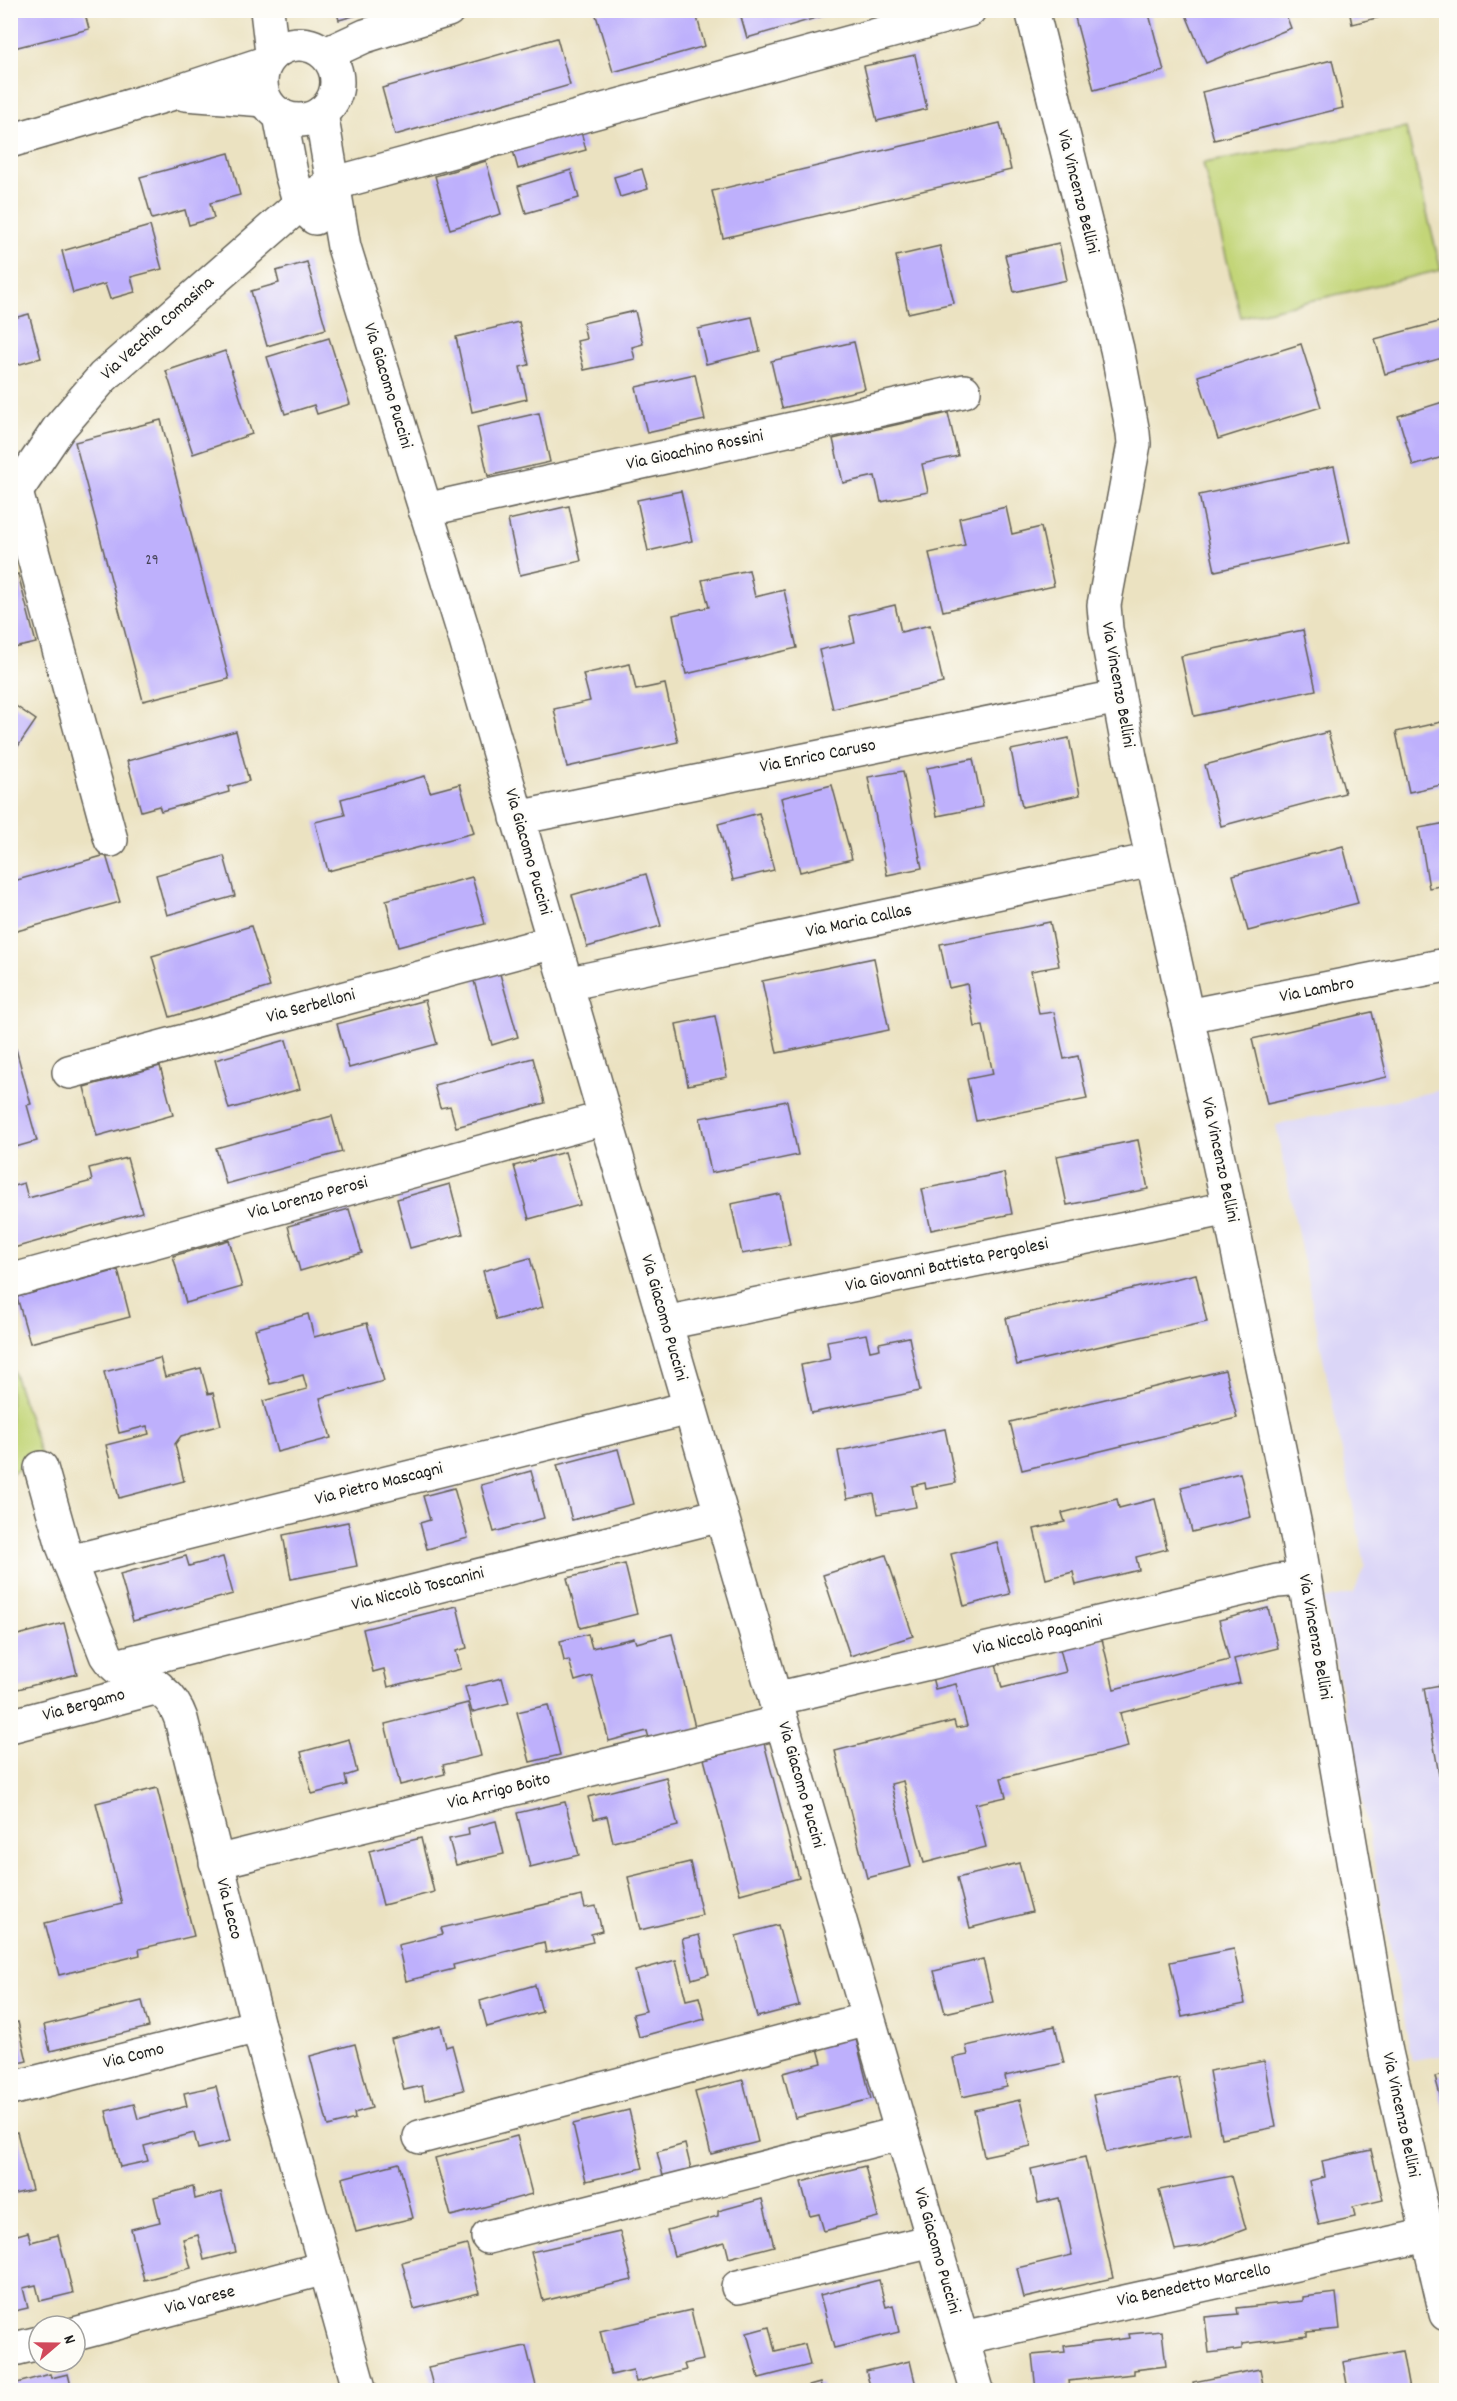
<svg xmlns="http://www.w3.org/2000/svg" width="1457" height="2401" viewBox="0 0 1457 2401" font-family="Dekko,sans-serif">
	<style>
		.built { fill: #dbd6f7 }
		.green { fill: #c3d578; stroke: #70784a; stroke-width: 1.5 }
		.building { fill: #beb0fc }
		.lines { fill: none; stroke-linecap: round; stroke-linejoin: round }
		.minor-casing { stroke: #646156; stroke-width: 36 }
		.minor { stroke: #fff; stroke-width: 33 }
		.labels { text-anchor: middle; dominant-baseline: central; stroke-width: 4.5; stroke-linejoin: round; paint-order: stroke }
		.number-label { font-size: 15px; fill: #444154 }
		.street-label { font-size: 18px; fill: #1c1c1c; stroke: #fdfcf7 }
	</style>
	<rect width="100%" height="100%" fill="#fdfcf7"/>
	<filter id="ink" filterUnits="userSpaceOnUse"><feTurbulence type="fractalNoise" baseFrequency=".0167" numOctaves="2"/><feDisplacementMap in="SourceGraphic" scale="12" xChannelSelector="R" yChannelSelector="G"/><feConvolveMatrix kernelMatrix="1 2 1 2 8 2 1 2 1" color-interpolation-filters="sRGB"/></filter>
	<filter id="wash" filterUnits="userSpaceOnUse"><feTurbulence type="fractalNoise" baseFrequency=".008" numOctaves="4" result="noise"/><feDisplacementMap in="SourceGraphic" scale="24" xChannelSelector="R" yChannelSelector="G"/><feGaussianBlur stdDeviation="1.35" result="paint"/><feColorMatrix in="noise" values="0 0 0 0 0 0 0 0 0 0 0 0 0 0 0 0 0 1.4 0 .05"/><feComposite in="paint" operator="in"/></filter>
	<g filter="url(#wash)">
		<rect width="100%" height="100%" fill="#ebe2c1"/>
		<path class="built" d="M1446,1089V2055L1412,2060L1324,1600L1354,1593L1365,1565L1276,1125Z"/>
		<g class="green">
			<path d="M1406,128L1441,270L1241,317L1203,163Z"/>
			<path d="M10,1362L42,1458L11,1473H10Z"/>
		</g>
		<g id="blocks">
			<g class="building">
				<path d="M10,10H84L89,29L10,49Z"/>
				<path d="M336,10H371V11L339,20Z"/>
				<path d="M695,10L705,46L613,72L595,12Z"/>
				<path d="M739,10H840V11L747,38Z"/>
				<path d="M1073,10H1148L1164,71L1094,90Z"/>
				<path d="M1184,10H1284L1291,28L1206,63Z"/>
				<path d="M1349,10H1405V11L1352,24Z"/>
				<path d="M557,38L570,85L395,135L382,88Z"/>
				<path d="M915,55L927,109L877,121L864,66Z"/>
				<path d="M1332,60L1343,108L1214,140L1202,92Z"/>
				<path d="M1000,123L1011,170L723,238L712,191Z"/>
				<path d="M580,128L586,150L518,169L512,147Z"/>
				<path d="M229,153L240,195L210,203L214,218L189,225L185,210L152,219L140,177Z"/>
				<path d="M486,161L501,214L450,229L435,176Z"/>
				<path d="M642,169L648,189L620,197L614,177Z"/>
				<path d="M571,170L579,198L526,213L518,186Z"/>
				<path d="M150,226L162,269L131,277L135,292L110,299L105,284L73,293L62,251Z"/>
				<path d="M1059,243L1067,280L1014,292L1005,255Z"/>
				<path d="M940,246L954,303L908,313L896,256Z"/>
				<path d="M307,262L326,329L267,346L251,291L279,283L276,271Z"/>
				<path d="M635,311L643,344L632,347L635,359L584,370L577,341L586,339L583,323Z"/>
				<path d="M29,314L41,358L10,367V319Z"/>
				<path d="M752,317L760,351L706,364L698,329Z"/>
				<path d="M1446,320V357L1385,374L1375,339Z"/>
				<path d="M519,322L529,365L520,367L527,399L472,412L456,337Z"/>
				<path d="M329,338L350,404L317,414L314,405L285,414L267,357Z"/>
				<path d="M854,342L865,389L782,408L771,361Z"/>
				<path d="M1301,344L1321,407L1218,439L1198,376Z"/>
				<path d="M225,351L252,434L193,454L166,371Z"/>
				<path d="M695,374L705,420L647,433L636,387Z"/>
				<path d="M1446,401V456L1413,466L1398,416Z"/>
				<path d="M539,413L550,462L488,476L477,427Z"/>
				<path d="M948,413L958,456L922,464L928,492L881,502L875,476L843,483L833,439Z"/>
				<path d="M161,420L229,679L143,701L75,442Z"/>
				<path d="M1334,466L1350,542L1215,571L1199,495Z"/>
				<path d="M681,491L692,541L648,551L637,500Z"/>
				<path d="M569,506L581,561L520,575L508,520Z"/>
				<path d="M1006,507L1012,534L1041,527L1054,586L943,611L929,553L965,545L959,518Z"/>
				<path d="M749,570L755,597L784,590L797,648L686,674L673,615L709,607L702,580Z"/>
				<path d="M18,574L36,643L10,649V576Z"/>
				<path d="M895,605L901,632L930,625L943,683L833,709L819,650L855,642L849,616Z"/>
				<path d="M1303,630L1316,690L1194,716L1181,656Z"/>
				<path d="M630,664L636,690L665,684L678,742L567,767L554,709L590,701L583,674Z"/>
				<path d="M10,702L36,720L10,758Z"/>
				<path d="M1446,721V784L1409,792L1396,732Z"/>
				<path d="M236,731L249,781L228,787L229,792L161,811L159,806L141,811L127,761Z"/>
				<path d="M1328,732L1345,793L1221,826L1205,765Z"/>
				<path d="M1069,738L1080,795L1022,807L1011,750Z"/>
				<path d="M973,759L983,807L937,816L927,768Z"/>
				<path d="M903,771L922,868L887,875L868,777Z"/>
				<path d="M425,776L430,792L460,784L474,833L328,871L315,822L345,815L341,799Z"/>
				<path d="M832,785L852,859L800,872L781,798Z"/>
				<path d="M759,813L774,870L733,880L718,824Z"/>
				<path d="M1446,823V885L1429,888L1419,828Z"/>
				<path d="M1343,846L1358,903L1248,931L1233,875Z"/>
				<path d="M106,855L120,902L10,933V882Z"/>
				<path d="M224,856L235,896L167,915L156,875Z"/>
				<path d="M646,874L661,926L587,947L572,895Z"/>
				<path d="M472,877L485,924L398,947L386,900Z"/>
				<path d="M1050,922L1059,966L1031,971L1039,1014L1054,1012L1064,1059L1078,1056L1087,1099L976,1121L967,1079L993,1074L983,1026L975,1027L967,984L949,988L940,944Z"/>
				<path d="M251,926L270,987L170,1017L152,956Z"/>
				<path d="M874,958L889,1030L777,1053L762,981Z"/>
				<path d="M498,967L518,1037L492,1045L472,974Z"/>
				<path d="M425,1000L437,1044L349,1068L337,1024Z"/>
				<path d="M1372,1012L1387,1077L1267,1104L1252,1039Z"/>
				<path d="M715,1016L727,1077L688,1085L676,1024Z"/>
				<path d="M286,1040L300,1089L229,1109L215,1060Z"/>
				<path d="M16,1049L31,1104L27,1105L37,1141L12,1148L10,1051Z"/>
				<path d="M533,1058L545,1103L456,1127L450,1106L440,1108L434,1085Z"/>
				<path d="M160,1066L173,1115L97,1136L84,1087Z"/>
				<path d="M787,1101L798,1155L711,1173L700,1118Z"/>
				<path d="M332,1116L342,1152L226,1184L216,1148Z"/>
				<path d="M1138,1140L1148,1189L1067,1205L1057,1156Z"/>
				<path d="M565,1152L580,1205L529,1219L514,1166Z"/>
				<path d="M127,1158L142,1212L10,1249V1187L24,1183L28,1198L92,1181L89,1168Z"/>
				<path d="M1004,1173L1012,1214L931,1230L922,1189Z"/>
				<path d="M450,1184L463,1234L410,1248L397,1199Z"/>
				<path d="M780,1194L790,1245L742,1254L731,1204Z"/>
				<path d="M349,1209L362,1253L300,1271L288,1226Z"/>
				<path d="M229,1240L242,1287L186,1303L173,1256Z"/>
				<path d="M530,1258L543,1307L496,1320L483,1271Z"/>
				<path d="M118,1270L130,1317L30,1343L17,1297Z"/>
				<path d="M1196,1274L1207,1322L1017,1365L1006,1318Z"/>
				<path d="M308,1314L314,1337L367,1323L384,1381L320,1398L331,1438L277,1452L263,1401L307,1389L303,1375L270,1384L255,1329Z"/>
				<path d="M866,1334L870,1351L880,1349L879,1343L909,1337L920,1391L811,1413L801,1365L830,1359L827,1341Z"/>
				<path d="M160,1358L165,1377L201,1368L208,1394L213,1393L221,1425L181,1436L175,1444L184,1481L119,1498L106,1445L149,1434L147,1426L119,1433L104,1372Z"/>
				<path d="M1225,1370L1237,1418L1022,1470L1010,1422Z"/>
				<path d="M945,1429L956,1483L926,1489L925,1483L912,1486L916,1507L878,1514L874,1494L847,1499L838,1451Z"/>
				<path d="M618,1449L633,1504L572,1520L557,1465Z"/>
				<path d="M531,1471L544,1518L494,1532L481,1485Z"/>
				<path d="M1240,1473L1251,1517L1192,1532L1181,1487Z"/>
				<path d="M454,1488L468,1538L427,1549L420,1523L430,1520L423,1496Z"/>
				<path d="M1117,1499L1119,1508L1155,1499L1167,1549L1136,1557L1139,1570L1076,1585L1073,1572L1046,1579L1034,1529L1065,1522L1062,1513Z"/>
				<path d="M348,1522L357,1566L291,1579L283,1535Z"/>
				<path d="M997,1542L1010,1594L964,1606L951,1554Z"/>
				<path d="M886,1555L913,1636L850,1656L823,1575Z"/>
				<path d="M186,1556L189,1566L223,1557L233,1594L133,1621L120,1574Z"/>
				<path d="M625,1564L637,1614L580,1628L567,1578Z"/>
				<path d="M457,1606L467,1648L456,1651L461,1669L388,1687L384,1669L373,1672L363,1629Z"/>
				<path d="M1268,1608L1278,1648L1234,1659L1240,1683L1120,1713L1128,1747L1001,1778L1006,1797L975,1804L986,1847L924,1863L903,1781L891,1784L911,1867L867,1878L835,1751L954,1721L956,1728L967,1726L956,1684L935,1689L932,1677L994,1655L1002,1688L1066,1672L1060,1649L1102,1639L1114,1689L1229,1660L1219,1620Z"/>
				<path d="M64,1623L77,1674L10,1691V1637Z"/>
				<path d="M588,1634L592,1648L634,1638L636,1643L672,1634L696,1731L650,1742L647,1731L609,1741L592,1676L575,1681L569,1660L564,1661L560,1641Z"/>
				<path d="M502,1678L509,1703L472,1712L465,1687Z"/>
				<path d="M1446,1684V1810H1445L1424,1688Z"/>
				<path d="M468,1703L481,1756L443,1765L445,1774L400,1785L385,1724Z"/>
				<path d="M548,1705L560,1755L530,1762L517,1712Z"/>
				<path d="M349,1739L357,1772L345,1776L347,1785L312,1794L301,1752Z"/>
				<path d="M764,1743L799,1878L740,1894L704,1759Z"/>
				<path d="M666,1777L678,1826L613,1842L607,1816L594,1819L588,1797Z"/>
				<path d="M157,1788L194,1936L139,1949L140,1955L59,1975L45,1923L122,1904L96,1803Z"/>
				<path d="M565,1802L579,1855L530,1867L517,1813Z"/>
				<path d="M496,1821L504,1854L456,1865L449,1839L469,1835L468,1828Z"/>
				<path d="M421,1838L434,1892L383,1905L369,1851Z"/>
				<path d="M690,1862L702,1915L640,1930L628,1877Z"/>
				<path d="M1019,1863L1032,1912L970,1928L957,1878Z"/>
				<path d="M582,1896L585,1908L596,1906L602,1931L591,1934L593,1942L546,1953L544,1942L453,1965L454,1969L406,1981L398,1945L443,1934L441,1928Z"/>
				<path d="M778,1925L799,2006L757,2017L736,1936Z"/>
				<path d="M699,1935L709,1974L692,1979L682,1939Z"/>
				<path d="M1234,1949L1245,2004L1182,2017L1170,1962Z"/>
				<path d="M983,1959L993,2002L945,2013L934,1971Z"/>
				<path d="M676,1960L686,2000L699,1997L705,2019L639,2037L633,2014L646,2011L635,1971Z"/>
				<path d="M535,1985L542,2012L487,2027L480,2001Z"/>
				<path d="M142,2001L149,2027L50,2051L44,2025Z"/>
				<path d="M18,2022L27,2061L10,2065V2024Z"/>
				<path d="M441,2026L446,2047L452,2045L464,2090L425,2100L422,2086L404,2090L391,2039Z"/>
				<path d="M1055,2026L1064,2063L1005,2076L1007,2087L962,2097L953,2058L968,2055L966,2046Z"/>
				<path d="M855,2035L871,2099L795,2118L783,2073L822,2063L817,2045Z"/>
				<path d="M355,2044L372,2108L354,2113L355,2119L328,2126L310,2056Z"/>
				<path d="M1264,2061L1276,2127L1221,2138L1209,2071Z"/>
				<path d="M1446,2074V2116L1435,2077Z"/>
				<path d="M1179,2078L1191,2135L1106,2152L1093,2095Z"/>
				<path d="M743,2080L758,2142L711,2154L695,2092Z"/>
				<path d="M216,2086L230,2141L198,2149L194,2133L144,2146L148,2161L120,2167L106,2111L134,2104L138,2119L187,2106L184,2093Z"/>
				<path d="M1020,2100L1031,2146L984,2156L974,2110Z"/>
				<path d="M629,2110L643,2168L586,2181L573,2124Z"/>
				<path d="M17,2132L32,2190L10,2195V2134Z"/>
				<path d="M517,2136L532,2194L451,2216L435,2158Z"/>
				<path d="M685,2144L692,2173L664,2180L657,2152Z"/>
				<path d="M1371,2150L1383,2200L1353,2207L1355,2217L1319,2225L1309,2181L1325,2177L1322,2161Z"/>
				<path d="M1085,2157L1113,2278L1024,2298L1017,2268L1072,2255L1059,2198L1038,2203L1031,2169Z"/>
				<path d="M399,2163L413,2218L356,2232L342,2178Z"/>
				<path d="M865,2166L878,2217L824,2231L819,2214L810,2216L801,2182Z"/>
				<path d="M1231,2176L1246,2229L1202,2246L1175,2250L1159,2190Z"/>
				<path d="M193,2187L195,2199L221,2192L236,2252L204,2260L198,2235L183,2239L191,2268L144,2280L131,2229L160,2222L154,2197Z"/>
				<path d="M762,2199L774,2246L729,2258L725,2242L674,2256L667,2230L718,2216V2211Z"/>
				<path d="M28,2232L31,2242L58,2235L73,2293L40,2301L36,2285L23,2288L28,2308L10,2312V2237Z"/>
				<path d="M620,2232L632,2280L543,2301L531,2252Z"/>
				<path d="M467,2245L479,2293L414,2309L402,2262Z"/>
				<path d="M879,2280L886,2307L893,2305L899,2332L834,2348L820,2295Z"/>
				<path d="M1336,2293L1340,2329L1307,2332V2336L1242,2344V2349L1209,2353L1205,2317L1238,2314L1237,2308L1303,2301V2297Z"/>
				<path d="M691,2310L703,2360L684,2364L686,2370L636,2382L633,2370L611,2375L600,2331Z"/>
				<path d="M769,2327L775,2351L805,2344L810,2365L759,2378L747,2333Z"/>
				<path d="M1162,2331L1166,2366L1134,2370V2374L1068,2381L1069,2387L1036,2390L1032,2355L1065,2352L1064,2346L1130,2338L1129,2334Z"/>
				<path d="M526,2346L537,2390H428L427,2387L433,2386L428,2367Z"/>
				<path d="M1402,2351L1409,2390H1348L1343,2362Z"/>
				<path d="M910,2361L917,2390H871L866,2371Z"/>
				<path d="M1260,2369L1264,2390H1195L1193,2382Z"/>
				<path d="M50,2374L51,2378L68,2374L72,2390H10V2385Z"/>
				<path d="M820,2383L822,2390H795Z"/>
				<path d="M939,2385L940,2390H921Z"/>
			</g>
		</g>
	</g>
	<g filter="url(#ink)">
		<use href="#blocks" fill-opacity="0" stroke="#646156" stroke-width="1.5"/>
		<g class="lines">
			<g class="minor-casing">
				<g id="minor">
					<path d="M267,10L272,53"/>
					<path d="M1032,10L1117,349L1133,433L1134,444L1104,605L1106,629L1130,757L1229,1208L1297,1535L1386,2052L1446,2314"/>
					<circle cx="299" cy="82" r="38"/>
					<path d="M326,54L365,36L448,10"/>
					<path d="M185,94L265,100"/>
					<path d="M321,113L344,247L462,627L977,2390"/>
					<path d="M280,115L291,173L300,204L315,218"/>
					<path d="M10,141L174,93L265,63"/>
					<path d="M16,492L111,840"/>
					<path d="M10,500L59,428L103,377L300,204L332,184L969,10"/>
					<path d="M425,510L964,391"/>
					<path d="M517,818L1118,697"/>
					<path d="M566,984L1152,860"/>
					<path d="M1187,1016L1446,965"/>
					<path d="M69,1072L554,942"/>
					<path d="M10,1281L605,1118"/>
					<path d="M665,1323L1229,1208"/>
					<path d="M41,1468L63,1546L106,1655C126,1687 165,1673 181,1719L258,2026L359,2388"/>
					<path d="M69,1562L689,1408"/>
					<path d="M116,1666L721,1515"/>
					<path d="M775,1699L1277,1581L1303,1579"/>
					<path d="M10,1726L158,1687"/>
					<path d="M216,1862L781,1722"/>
					<path d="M10,2089L258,2026"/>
					<path d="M420,2137L868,2019"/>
					<path d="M488,2237L902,2133"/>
					<path d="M738,2287L933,2241"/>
					<path d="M75,2334L325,2268"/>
					<path d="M962,2338L1427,2235"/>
					<path d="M10,2350L39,2343"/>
				</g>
			</g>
			<use href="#minor" class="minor"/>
		</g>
	</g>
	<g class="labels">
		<g class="number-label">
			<text x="152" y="561">29</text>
		</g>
		<g class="street-label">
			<text transform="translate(1077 192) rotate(76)">Via Vincenzo Bellini</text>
			<text transform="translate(158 329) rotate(-42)">Via Vecchia Comasina</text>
			<text transform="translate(387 386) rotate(73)">Via Giacomo Puccini</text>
			<text transform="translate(695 451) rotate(-12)">Via Gioachino Rossini</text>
			<text transform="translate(1117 685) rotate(80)">Via Vincenzo Bellini</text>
			<text transform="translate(818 757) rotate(-11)">Via Enrico Caruso</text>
			<text transform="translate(527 852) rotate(74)">Via Giacomo Puccini</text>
			<text transform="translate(859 922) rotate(-12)">Via Maria Callas</text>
			<text transform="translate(1317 991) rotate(-11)">Via Lambro</text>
			<text transform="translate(311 1007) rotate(-15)">Via Serbelloni</text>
			<text transform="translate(1219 1160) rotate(78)">Via Vincenzo Bellini</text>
			<text transform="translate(308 1199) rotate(-15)">Via Lorenzo Perosi</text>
			<text transform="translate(947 1266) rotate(-12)">Via Giovanni Battista Pergolesi</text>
			<text transform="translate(663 1318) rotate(74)">Via Giacomo Puccini</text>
			<text transform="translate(379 1485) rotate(-14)">Via Pietro Mascagni</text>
			<text transform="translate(418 1590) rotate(-14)">Via Niccolò Toscanini</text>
			<text transform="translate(1038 1636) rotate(-13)">Via Niccolò Paganini</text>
			<text transform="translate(1314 1637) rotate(80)">Via Vincenzo Bellini</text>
			<text transform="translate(84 1706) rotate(-15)">Via Bergamo</text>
			<text transform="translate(800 1785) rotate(74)">Via Giacomo Puccini</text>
			<text transform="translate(499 1792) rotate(-14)">Via Arrigo Boito</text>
			<text transform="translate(228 1909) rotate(76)">Via Lecco</text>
			<text transform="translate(134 2057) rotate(-14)">Via Como</text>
			<text transform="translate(1400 2115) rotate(78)">Via Vincenzo Bellini</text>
			<text transform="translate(936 2251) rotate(74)">Via Giacomo Puccini</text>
			<text transform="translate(1194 2286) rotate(-12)">Via Benedetto Marcello</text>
			<text transform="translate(200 2301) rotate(-15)">Via Varese</text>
		</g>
	</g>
	<rect width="1457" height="2401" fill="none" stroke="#fdfcf7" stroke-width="36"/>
	<g transform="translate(57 2344) rotate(70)"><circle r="28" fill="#fdfcf7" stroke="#a3a29f" stroke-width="1.5"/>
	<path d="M0-4.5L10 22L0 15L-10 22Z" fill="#d1495b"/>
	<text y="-9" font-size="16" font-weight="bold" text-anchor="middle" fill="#1c1c1c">N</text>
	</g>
</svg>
